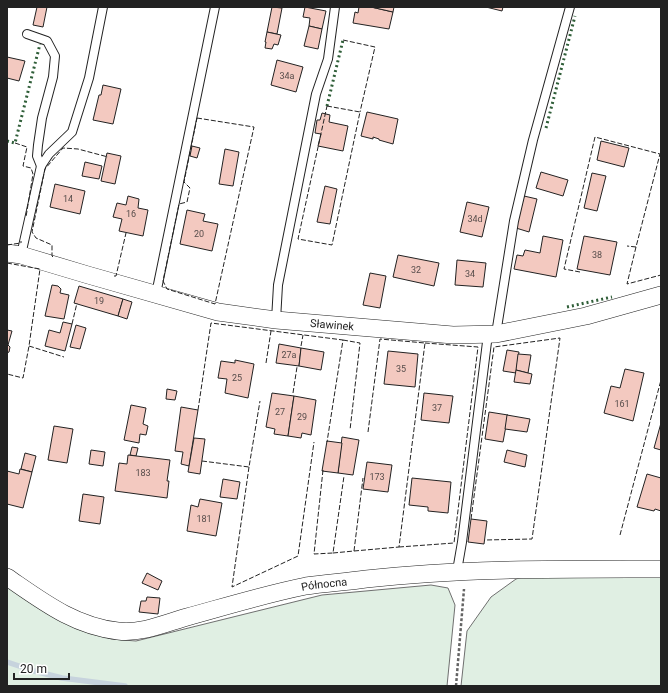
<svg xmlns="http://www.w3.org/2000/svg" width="668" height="693" viewBox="0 0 668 693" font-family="Roboto,sans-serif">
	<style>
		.green { fill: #e0efe3; stroke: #6f6f6f }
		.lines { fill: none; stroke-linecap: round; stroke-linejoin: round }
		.stream { stroke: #c7d3dd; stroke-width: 5.5 }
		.building { fill: #f3c9c0; stroke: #222 }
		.lane-casing { stroke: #222; stroke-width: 10 }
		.street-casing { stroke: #222; stroke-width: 18 }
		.path { stroke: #646464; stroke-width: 2.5; stroke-dasharray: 3 2; stroke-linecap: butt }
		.lane { stroke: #fff; stroke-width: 8 }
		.street { stroke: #fff; stroke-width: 17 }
		.hedge { stroke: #2f5e38; stroke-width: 3; stroke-dasharray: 2 3; stroke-linecap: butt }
		.fence { stroke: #222; stroke-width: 1; stroke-dasharray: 5 2; stroke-linecap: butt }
		.labels { text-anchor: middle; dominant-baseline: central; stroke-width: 3; stroke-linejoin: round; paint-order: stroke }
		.number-label { font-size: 9px; fill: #564c4a }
		.street-label { font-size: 11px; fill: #222; stroke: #fff }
	</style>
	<rect width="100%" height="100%" fill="#fff"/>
	<g class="green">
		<path d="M526,576L661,577V686H461L467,631L491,597L516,579Z"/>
		<path d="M7,584L67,623L111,639L136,641L322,595L431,585L448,588L455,605L447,686H7Z"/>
	</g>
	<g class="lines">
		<path class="stream" d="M7,662L34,671L62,678L125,686"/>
	</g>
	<g class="building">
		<path d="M37,7H47L43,27L33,25Z"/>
		<path d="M272,7L282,8L277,34L267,32Z"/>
		<path d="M305,7L326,11L322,29L309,26L310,18L303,17Z"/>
		<path d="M359,7H371L393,12L389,29L353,23L355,12L358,13Z"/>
		<path d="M371,7H394L393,12Z"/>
		<path d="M486,7H503L502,11Z"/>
		<path d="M309,26L322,29L318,49L304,46Z"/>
		<path d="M267,32L281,35L278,45L274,44L272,49L265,48L266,42H265Z"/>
		<path d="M7,57L25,61L19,81L7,78Z"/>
		<path d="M277,60L303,67L296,92L271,85Z"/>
		<path d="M103,85L121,89L113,124L93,120L99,95H101Z"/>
		<path d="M367,112L398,119L393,144L379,140V139L373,137V139L361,136Z"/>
		<path d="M322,113L330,115L329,122L348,126L343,151L318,146L321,134L315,133L317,120H320Z"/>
		<path d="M601,141L629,148L624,167L597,160Z"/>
		<path d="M192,146L200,148L197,158L190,156Z"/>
		<path d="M225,149L239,152L233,186L219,184Z"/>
		<path d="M107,153L121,156L115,184L101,181Z"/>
		<path d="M85,162L102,166L99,179L82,176Z"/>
		<path d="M541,172L568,180L563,196L536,188Z"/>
		<path d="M592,173L606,176L597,211L584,208Z"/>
		<path d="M55,184L85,191L80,214L50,207Z"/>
		<path d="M325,186L337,189L330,224L317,222Z"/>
		<path d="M128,196L139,199L138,208L148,210L143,236L119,231L122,219L113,217L117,203L126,205Z"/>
		<path d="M524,196L537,199L529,232L516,228Z"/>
		<path d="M467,202L489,207L482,237L460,232Z"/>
		<path d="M187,210L205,214L203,221L218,224L212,251L180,244Z"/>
		<path d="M543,236L563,240L556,277L514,269L517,255L523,256L525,250L540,253Z"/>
		<path d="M584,236L617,242L610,275L577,269Z"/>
		<path d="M398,255L439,263L434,286L393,277Z"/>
		<path d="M457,260L486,263L483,287L455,285Z"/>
		<path d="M370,273L386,276L380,308L363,305Z"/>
		<path d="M52,285L58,286L61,289L60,293L69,295L64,319L45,316Z"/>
		<path d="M79,286L123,299L118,316L74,303Z"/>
		<path d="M123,299L132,302L127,319L118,316Z"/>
		<path d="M63,322L72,324L65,351L45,346L49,330L60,333Z"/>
		<path d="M76,325L86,328L80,349L70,347Z"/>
		<path d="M7,330L12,331L8,345L10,347L9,352L7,353Z"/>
		<path d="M279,344L301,348L299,366L276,363Z"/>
		<path d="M301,348L324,352L321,370L299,366Z"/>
		<path d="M507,350L519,352L516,373L503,371Z"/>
		<path d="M388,351L418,354L415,387L384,384Z"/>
		<path d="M518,354L531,355L528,373L516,370Z"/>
		<path d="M235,360L254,364L248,398L225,393L227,379L218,378L221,361L235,363Z"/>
		<path d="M625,369L644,373L633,421L604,413L611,386L620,388Z"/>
		<path d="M516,370L532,374L530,384L514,382Z"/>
		<path d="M167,389L177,391L175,400L166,399Z"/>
		<path d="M272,393L294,396L288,436L274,434L275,429L266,427Z"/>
		<path d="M424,393L453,396L449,423L421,420Z"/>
		<path d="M294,396L316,400L311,435L302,433L301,438L288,436Z"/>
		<path d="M131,405L146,408L143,424L148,426L146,435L140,434L139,443L124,440Z"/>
		<path d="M181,407L198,410L189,466L181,464L183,452L175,451Z"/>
		<path d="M489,412L508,415L503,442L485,439Z"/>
		<path d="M507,415L530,419L527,432L505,429Z"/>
		<path d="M661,423V450L654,448Z"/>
		<path d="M54,426L73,429L67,463L48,460Z"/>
		<path d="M342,437L359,440L353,475L338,473Z"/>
		<path d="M194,438L205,439L200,474L188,472Z"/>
		<path d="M327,441L342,443L338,473L322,471Z"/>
		<path d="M132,447L138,448L136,456L130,455Z"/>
		<path d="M91,450L105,452L103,466L89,464Z"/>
		<path d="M507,450L527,455L525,467L504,462Z"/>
		<path d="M25,453L36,456L32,472L21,469Z"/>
		<path d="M128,455L170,460L167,481H169L167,498L115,491L119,463L127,464Z"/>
		<path d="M367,462L392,465L388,492L363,489Z"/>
		<path d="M20,469L32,472L23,508L7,504V471L19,474Z"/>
		<path d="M647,474L661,478V511L655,509L654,511L637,507Z"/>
		<path d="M412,478L451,482L448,513L428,511V507L409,505Z"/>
		<path d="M223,479L240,482L237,499L220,497Z"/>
		<path d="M83,494L104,497L100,524L79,521Z"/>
		<path d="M200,499L222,503L216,536L187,531L191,505L198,507Z"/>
		<path d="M471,519L487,521L484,544L468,542Z"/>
		<path d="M147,573L162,581L158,590L142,583Z"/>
		<path d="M147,597L160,598L158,614L139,612L141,601H146Z"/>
	</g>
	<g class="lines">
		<g class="lane-casing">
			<g id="lane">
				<path d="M27,34L47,41L55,56L53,77L42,118L38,145L37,156L41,166"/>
				<path d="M21,255L41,166L49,154L72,132L89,78L103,7"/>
				<path d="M156,294L215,7"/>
				<path d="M276,320L278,285L316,94L328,59L335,7"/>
				<path d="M496,334L514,221L533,140L570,7"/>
				<path d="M457,571L462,542L488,334"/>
			</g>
		</g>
		<g class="street-casing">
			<g id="street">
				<path id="s1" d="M7,253L21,255L88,275L218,312L276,320L453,335L496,334L586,316L661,295"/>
				<path id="s2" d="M7,577C42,601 74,626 118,631C141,634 166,623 187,617C227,606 266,594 306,586C326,583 346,582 366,579C464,568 563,569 661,569"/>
			</g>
		</g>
		<path class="path" d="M456,686L464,589"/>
		<use href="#lane" class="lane"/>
		<use href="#street" class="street"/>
		<g class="hedge">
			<path d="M327,106L343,40"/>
			<path d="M546,128L575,16"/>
			<path d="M7,141L15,143L40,44"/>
			<path d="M567,307L612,297"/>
		</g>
		<g class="fence">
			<path d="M343,40L375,47L360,112"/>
			<path d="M327,106L360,112L332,245L298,239Z"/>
			<path d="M197,118L254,127L215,304L167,289L163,281L179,204L187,202L190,188L184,182Z"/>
			<path d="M15,143L27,147L23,166L31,168L33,174L26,217"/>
			<path d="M7,245L21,243V241"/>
			<path d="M636,247L627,284L661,275"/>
			<path d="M53,257L52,256V245L36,238L32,232L45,169L63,148L78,149L108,157"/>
			<path d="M7,263L40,269L29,346L23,378L7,374"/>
			<path d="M580,272L564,269L595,137L660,154L636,247L627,246"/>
			<path d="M114,276H116L126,233"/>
			<path d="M72,324L77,303"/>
			<path d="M343,340L360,343L350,430"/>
			<path d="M29,346L64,357"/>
			<path d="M301,346L303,335"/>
			<path d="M266,363L271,331"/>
			<path d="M293,393L297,367"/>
			<path d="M198,410L211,323L343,340L327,442"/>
			<path d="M202,461L249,467L260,401"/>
			<path d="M249,467L232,587L298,556L314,442"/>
			<path d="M323,470L314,554L333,553L344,476"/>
			<path d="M471,519L494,347L560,338L532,539L485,540"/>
			<path d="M620,535L661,380"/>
			<path d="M399,547L454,543L478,347L425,343"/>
			<path d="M354,551L399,547L425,343L380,339L368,432"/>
			<path d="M333,553L354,551L363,478"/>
		</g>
	</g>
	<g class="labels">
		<g class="number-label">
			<text x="287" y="76">34a</text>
			<text x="68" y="199">14</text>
			<text x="131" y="214">16</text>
			<text x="475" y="219">34d</text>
			<text x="199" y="234">20</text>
			<text x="597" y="255">38</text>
			<text x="416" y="270">32</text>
			<text x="470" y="274">34</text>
			<text x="99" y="301">19</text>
			<text x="289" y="355">27a</text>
			<text x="401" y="369">35</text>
			<text x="237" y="378">25</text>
			<text x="622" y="404">161</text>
			<text x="437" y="408">37</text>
			<text x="280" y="412">27</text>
			<text x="302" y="417">29</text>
			<text x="143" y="473">183</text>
			<text x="377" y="477">173</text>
			<text x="204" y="519">181</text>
		</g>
		<g class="street-label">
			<text stroke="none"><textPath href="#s1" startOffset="334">Sławinek</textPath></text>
			<text stroke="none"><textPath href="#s2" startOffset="337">Północna</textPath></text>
		</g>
	</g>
	<rect width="668" height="693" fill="none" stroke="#222222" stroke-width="16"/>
	<path d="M14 673v6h55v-6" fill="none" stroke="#222222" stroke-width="2"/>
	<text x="20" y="673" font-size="12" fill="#222222" stroke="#ffffff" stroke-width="3" paint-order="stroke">20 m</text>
</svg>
